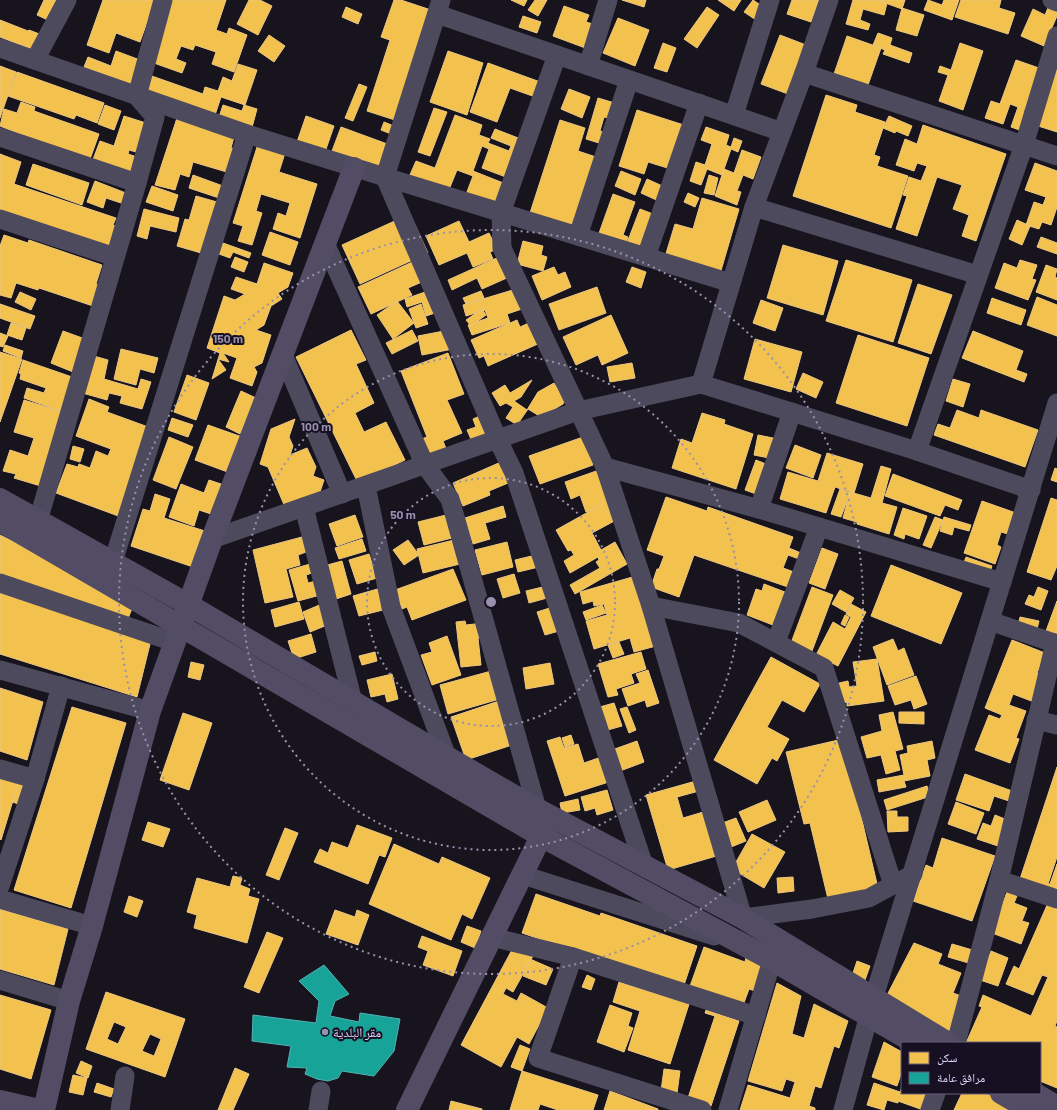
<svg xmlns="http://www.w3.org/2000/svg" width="1057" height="1110" viewBox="0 0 1057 1110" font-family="Barlow,'Noto Naskh Arabic',sans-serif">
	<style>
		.homes { fill: #f2c14e; stroke: #ecc782; fill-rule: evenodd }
		.public { fill: #17a398; stroke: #53b2b6 }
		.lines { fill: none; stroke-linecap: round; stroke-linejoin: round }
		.street { stroke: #4d4a5e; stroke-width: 19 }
		.secondary { stroke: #524d64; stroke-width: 22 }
		.ring { fill: none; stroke: #9891ae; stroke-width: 2; stroke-dasharray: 2 4 }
		.poi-dot { fill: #9891ae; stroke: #161022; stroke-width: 1.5 }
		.labels { text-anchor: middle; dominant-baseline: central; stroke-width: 4; stroke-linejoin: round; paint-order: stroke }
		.poi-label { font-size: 13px; fill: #ded5fb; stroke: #161022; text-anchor: start }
		.centre { fill: #9891ae; stroke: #161022; stroke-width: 2 }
		.ring-label { font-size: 12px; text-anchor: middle; font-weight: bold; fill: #9891ae; stroke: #161022; stroke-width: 4; stroke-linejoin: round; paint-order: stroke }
	</style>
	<rect width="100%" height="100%" fill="#17141e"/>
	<g class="homes">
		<path d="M44,0H63L52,22L37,15Z"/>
		<path d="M103,0H155L140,42L116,33L109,53L87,45Z"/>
		<path d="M169,0H226L216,30L227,34L229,28L247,35L234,72L212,64L216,52L195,45L193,50L181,46L176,59L186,63L182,73L151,62Z"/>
		<path d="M249,0H260L272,6L258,35L237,24Z"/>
		<path d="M394,0H401L437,12L398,121L367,111L390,40L381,37Z"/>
		<path d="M511,0H527L524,6Z"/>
		<path d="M535,0H547L538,16L528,10Z"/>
		<path d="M622,0H646L644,7Z"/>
		<path d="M718,0H741L734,11Z"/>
		<path d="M753,0L765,8L756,20L744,12Z"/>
		<path d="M792,0H819L811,22L787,14Z"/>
		<path d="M853,0H875L887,3L884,15L863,9L860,20L870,24L868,30L846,24Z"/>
		<path d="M877,0H905L902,9Z"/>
		<path d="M928,0L942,5L944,0H959L952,20L924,10Z"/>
		<path d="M961,0H1001L999,8L1015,13L1008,34L955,17Z"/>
		<path d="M564,6L589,15L586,22L596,25L588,49L553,36Z"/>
		<path d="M346,7L362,14L358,24L342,17Z"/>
		<path d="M707,7L719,15L697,48L684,39Z"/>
		<path d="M902,8L924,15L917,36L896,30Z"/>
		<path d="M1048,8L1057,12V16L1044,46L1021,36L1033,9L1045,15Z"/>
		<path d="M523,16L541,22L537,33L519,27Z"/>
		<path d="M618,18L649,30L635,66L603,53Z"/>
		<path d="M0,20L28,31L29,30L42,35L36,51L0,37Z"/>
		<path d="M878,33L892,38L890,45L912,53L909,63L883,54L885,50L873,45Z"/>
		<path d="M269,35L285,46L274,62L258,51Z"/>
		<path d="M780,35L806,45L788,94L761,84Z"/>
		<path d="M847,36L881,48L868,85L834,74Z"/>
		<path d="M663,43L676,48L667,72L654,68Z"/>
		<path d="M960,43L983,51L963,110L939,101L948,75L938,72L940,66L951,70Z"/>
		<path d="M116,51L140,60L131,85L84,67L88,57L111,66Z"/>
		<path d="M448,51L483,63L467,115L430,102Z"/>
		<path d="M1016,60L1039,68L1023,114L1030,117L1025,132L1011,127L1018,107L1010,104L1003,124L985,118L991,101L1000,104Z"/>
		<path d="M488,63L543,83L538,98L510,88L497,122L470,112Z"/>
		<path d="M238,64L257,70L245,105L221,97L213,121L142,95L149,75L203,94L205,87L218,91L223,77L232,81Z"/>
		<path d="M0,66L16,72L0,118Z"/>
		<path d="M1057,68V132L1035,125Z"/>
		<path d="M17,72L104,103L97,123L76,115L74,119L8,96Z"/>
		<path d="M359,84L367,87L353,121L345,118Z"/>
		<path d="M569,89L590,97L582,118L561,109Z"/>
		<path d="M826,95L857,105L855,112L885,122L874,155L880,157L877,166L908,176L891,228L793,196Z"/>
		<path d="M598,98L618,104L614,119L604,117L600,131L615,135L612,147L586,139Z"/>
		<path d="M21,102L35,107L34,111L99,134L89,162L0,126L4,109L17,113Z"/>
		<path d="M105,105L121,111L114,130L98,124Z"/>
		<path d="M223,105L242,111L244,105L257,109L251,131L218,120Z"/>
		<path d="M434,108L447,112L430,156L418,152Z"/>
		<path d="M637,110L687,126L674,170L648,162L644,174L619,166Z"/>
		<path d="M455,115L482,125L479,135L490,139L488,143L509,151L511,146L491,138L495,129L526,141L511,179L482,168L489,149L482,146L473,171L516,188L506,213L465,197L473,176L457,170L448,192L409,177L416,161L435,168Z"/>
		<path d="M124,116L146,123L136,152L129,150L128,154L137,157L131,175L92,162L100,141L114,146Z"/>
		<path d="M306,116L334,126L325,152L297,142Z"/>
		<path d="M889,116L912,126L908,136L896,131L895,133L883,128Z"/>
		<path d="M177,118L234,137L231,148L237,149L230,173L193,162L189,177L180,174L175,190L155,185Z"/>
		<path d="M560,120L585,128L578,151L605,160L583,230L530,213Z"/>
		<path d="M384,122L394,126L391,134L381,130Z"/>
		<path d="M923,125L1006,154L976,241L962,236L969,215L953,209L962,185L937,177L917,236L896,229L907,196L903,195L909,177L921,181L927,166L917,163L914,171L896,165L905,139L917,144Z"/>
		<path d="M341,127L390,145L382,168L332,151Z"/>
		<path d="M706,127L729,135L726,145L731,147L734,138L742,141L738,152L731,149L722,175L707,169L701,185L690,181L696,162L705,165L712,144L701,140Z"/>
		<path d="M258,144L285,153L279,172L317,184L300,238L273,229L278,213L286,216L290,203L261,194L256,211L262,213L252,245L238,241L243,226L233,223Z"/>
		<path d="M742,150L761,157L753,179L743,175L737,191L741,192L737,205L715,196L724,169L734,173Z"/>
		<path d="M0,154L21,162L14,184L116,218L113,225L119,227L111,251L0,214Z"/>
		<path d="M1035,163L1057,171V207L1051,225L1042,222L1039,229L1026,225L1034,202L1043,205L1046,197L1025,190Z"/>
		<path d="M33,164L89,183L82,205L26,185Z"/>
		<path d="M621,171L641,179L635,195L615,186Z"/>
		<path d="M193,175L223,186L219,198L189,188Z"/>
		<path d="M709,175L718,178L714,195L704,193Z"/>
		<path d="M647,179L669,189L663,203L641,193Z"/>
		<path d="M95,181L131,195L127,205L106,198L103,208L87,202Z"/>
		<path d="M152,186L178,195L173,211L146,202Z"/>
		<path d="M688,193L699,198L695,207L684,202Z"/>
		<path d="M613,194L635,202L623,235L628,237L625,246L598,236Z"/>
		<path d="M196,196L217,202L201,253L177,246L185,219L189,220Z"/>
		<path d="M702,198L739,209L720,274L664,260L675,224L693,229Z"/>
		<path d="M144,209L179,218L176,232L150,226L147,239L137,236Z"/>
		<path d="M640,209L666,219L653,253L627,243Z"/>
		<path d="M410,214L428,253L360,284L342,245Z"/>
		<path d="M1017,220L1030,226L1022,245L1009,239Z"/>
		<path d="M459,221L469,242L489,233L497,249L490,252L493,259L473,267L467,253L439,265L426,236Z"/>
		<path d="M270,232L298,242L290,265L262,255Z"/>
		<path d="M4,235L28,243L29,240L102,265L96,284L100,285L93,306L39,288L38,290L16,283L11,298L0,295V246Z"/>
		<path d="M1041,237L1057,243V254L1037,247Z"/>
		<path d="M523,241L543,246L541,255L547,257L543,271L517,264Z"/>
		<path d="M223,243L251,253L249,258L233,252L230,258L219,254Z"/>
		<path d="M783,245L838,261L823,315L767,298Z"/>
		<path d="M235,257L248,262L244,272L231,267Z"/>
		<path d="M499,257L509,277L482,289L477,278L452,290L448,280Z"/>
		<path d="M421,258L431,278L408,288L412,295L371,314L358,287Z"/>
		<path d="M846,260L912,280L893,342L826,321Z"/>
		<path d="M1020,260L1037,265L1032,279L1036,280L1028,300L995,288L1004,263L1017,268Z"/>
		<path d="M264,263L293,273L288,287L278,293L282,299L271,306L264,325L256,330L271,335L262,363L254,367L257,372L252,386L230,378L237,358L223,353L229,362L218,359L226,370L212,379L220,353L207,348L224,296L235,300L245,294L231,289L236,277L257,284Z"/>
		<path d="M1046,265L1057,269L1055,277L1057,278V300L1036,292Z"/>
		<path d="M554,267L558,275L565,272L571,287L542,300L532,276Z"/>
		<path d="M632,267L646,272L641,288L626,282Z"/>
		<path d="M918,284L952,295L931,354L898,343Z"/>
		<path d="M597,287L606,313L559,330L549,304Z"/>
		<path d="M516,289L522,309L507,314L510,323L472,335L468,325L488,318L485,310L466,316L463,305Z"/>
		<path d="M428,291L435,313L426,316L422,302L407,307L405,299Z"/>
		<path d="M481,291L484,298L466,304L463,298Z"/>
		<path d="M20,292L36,299L31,310L15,302Z"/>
		<path d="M1037,297L1057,305V336L1027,325Z"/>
		<path d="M992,298L1026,310L1021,325L987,313Z"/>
		<path d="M761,300L783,308L775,331L753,323Z"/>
		<path d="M397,301L414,323L393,339L377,315Z"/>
		<path d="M0,304L35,316L30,329L0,318Z"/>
		<path d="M421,304L428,324L416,328L409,309Z"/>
		<path d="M482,309L486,315L471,326L466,320Z"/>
		<path d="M611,315L628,353L602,365L598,355L576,365L563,337Z"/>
		<path d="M517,320L520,327L531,322L540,343L488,366L484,356L479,358L471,340Z"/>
		<path d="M11,323L26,328L22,340L7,335Z"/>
		<path d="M351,330L366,360L356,364L374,403L355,413L364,432L386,422L405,460L358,483L296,357Z"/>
		<path d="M412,330L418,341L392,354L386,343Z"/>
		<path d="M449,330L453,349L422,355L418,336Z"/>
		<path d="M63,331L85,339L73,372L51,363Z"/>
		<path d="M973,331L1023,351L1016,370L1027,374L1024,382L962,358Z"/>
		<path d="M0,333L8,336L3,347L0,346Z"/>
		<path d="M858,335L929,358L907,426L836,403Z"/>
		<path d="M755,339L802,352L791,392L744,379Z"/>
		<path d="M5,345L23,351L21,358L3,351Z"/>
		<path d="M121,349L158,358L154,373L140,369L136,385L114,379Z"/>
		<path d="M0,352L22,359L0,422Z"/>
		<path d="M448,353L464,394L447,400L462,433L443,441L447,451L426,459L419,440L427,437L401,371Z"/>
		<path d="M90,355L108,360L104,379L138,389L141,379L151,382L142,409L120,403L122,396L109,393L107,400L79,392Z"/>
		<path d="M23,360L75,378L63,412L24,398L27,388L44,393L46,388L20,379L21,374L19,373Z"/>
		<path d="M632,363L635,378L610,382L607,367Z"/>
		<path d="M803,373L823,382L816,398L796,389Z"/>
		<path d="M187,375L209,383L196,420L174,412Z"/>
		<path d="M953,379L970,384L963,407L946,401Z"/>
		<path d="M532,380L521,397L514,401L527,410L538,392L554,383L565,401L563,404L541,417L528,409L517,425L506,418L513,407L506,403L500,406L492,393L505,385L510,393Z"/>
		<path d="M241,391L256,398L240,434L226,427Z"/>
		<path d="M89,399L109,407L107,412L151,428L121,517L56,493L67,464L78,467L79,464L90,468L96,451L108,456L111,449L76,436Z"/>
		<path d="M24,400L66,413L44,487L14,478L16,474L3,471L10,450L28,456L34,438L14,432Z"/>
		<path d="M957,410L979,418L981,410L1038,430L1025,467L934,435L938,424L950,428Z"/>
		<path d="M702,413L725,420L724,424L753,434L736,489L672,468L681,439L692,443Z"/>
		<path d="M484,414L494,438L474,446L467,430L476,427L473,419Z"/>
		<path d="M172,418L193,425L188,437L168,430Z"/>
		<path d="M295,419L289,437L293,446L290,455L307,448L316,467L313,476L324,480L318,498L285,507L268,467L260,464L271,429Z"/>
		<path d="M208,425L245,438L233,474L195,460Z"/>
		<path d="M758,435L783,440L779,460L754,455Z"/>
		<path d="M169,437L193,447L176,489L153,480Z"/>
		<path d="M583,437L593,465L540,484L529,456Z"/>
		<path d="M795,445L821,455L813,478L786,468Z"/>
		<path d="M73,446L84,449L80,462L70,459Z"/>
		<path d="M827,453L863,464L854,493L835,487L826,513L780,499L788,472L818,481Z"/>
		<path d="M756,460L781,470L770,499L745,490Z"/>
		<path d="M501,462L520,478L489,491L490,495L463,506L453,483Z"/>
		<path d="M881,466L891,469L882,503L897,507L889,534L857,524V522L843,518L850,492L871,498Z"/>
		<path d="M1055,468L1057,469V482L1051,480Z"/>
		<path d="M602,469L614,503L586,512L580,495L571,499L565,482Z"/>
		<path d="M893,474L962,500L958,510L945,505L940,516L885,496Z"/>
		<path d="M209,480L230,487L211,514L199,510L194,526L169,517L181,484L204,493Z"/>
		<path d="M840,489L850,493L841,517L831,514Z"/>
		<path d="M155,494L170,499L164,518L208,532L196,568L131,546L143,509L150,511Z"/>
		<path d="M666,497L707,511L708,507L793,537L789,548L801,553L799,559L788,555L783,568L794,572L788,587L694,555L679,597L651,587L657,569H659L664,556L647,550Z"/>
		<path d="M1051,498L1057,500V566L1051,580L1027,572Z"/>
		<path d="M608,501L618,519L592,533L601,550L615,542L627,564L575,594L570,585L600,568L596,562L599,560L598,557L570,573L564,561L574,555L571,550L568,551L556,530Z"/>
		<path d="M982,501L1016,513L1008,534L1001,532L997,545L1001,547L995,564L964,553Z"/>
		<path d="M503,506L506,517L485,523L490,539L473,544L465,518Z"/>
		<path d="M903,508L927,516L919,539L905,534L904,539L894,535Z"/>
		<path d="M355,515L363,537L337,546L329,524Z"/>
		<path d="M446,515L452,538L424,545L418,522Z"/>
		<path d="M935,517L943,520L931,548L923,545Z"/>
		<path d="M944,517L971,525L969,531L954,527L952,535L940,531Z"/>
		<path d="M0,535L135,601L127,621L0,579Z"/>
		<path d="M302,537L306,552L298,555L300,565L286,569L293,597L265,603L253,550Z"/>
		<path d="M362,539L366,551L339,559L335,548Z"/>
		<path d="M408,540L419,555L404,565L393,550Z"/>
		<path d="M454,540L460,564L423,573L417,549Z"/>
		<path d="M507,542L513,567L482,575L475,550Z"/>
		<path d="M822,548L838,554L825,589L809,583Z"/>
		<path d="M544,553L547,565L518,572L515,560Z"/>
		<path d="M369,554L377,578L357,584L349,560Z"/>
		<path d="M966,557L992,566L988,577L962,568Z"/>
		<path d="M342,561L351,594L330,601L320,567Z"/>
		<path d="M310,564L312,573L306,575L308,583L320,580L324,594L298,601L289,570Z"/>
		<path d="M891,565L962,593L941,644L871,616Z"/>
		<path d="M453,569L466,600L412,620L407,607L402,609L395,590Z"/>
		<path d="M514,574L520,593L503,598L497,579Z"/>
		<path d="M636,576L656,646L634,652L630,638L594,649L586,621L607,615L604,604L594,606L593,601L583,604L580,592Z"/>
		<path d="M555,584L558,595L529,603L526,591Z"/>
		<path d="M764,584L790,594L778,627L747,615L756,589L762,591Z"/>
		<path d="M812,587L833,595L812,651L791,643Z"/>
		<path d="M1038,587L1048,591L1041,610L1025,604L1029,595L1034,597Z"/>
		<path d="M381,588L387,609L359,616L353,596Z"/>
		<path d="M840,590L854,598L846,612L832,604Z"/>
		<path d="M0,593L151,640L137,697L0,654Z"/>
		<path d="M1057,601V635L1046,631Z"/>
		<path d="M299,602L304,619L275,627L271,610Z"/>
		<path d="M324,603L332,623L310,632L303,612Z"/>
		<path d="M851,604L866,612L838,666L816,655L833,622L845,629L851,617L846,614Z"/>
		<path d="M559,605L566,629L545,635L537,612Z"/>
		<path d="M602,605L606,613L586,620L583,612Z"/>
		<path d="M845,615L849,617L845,626L841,624Z"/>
		<path d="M1020,617L1039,621L1037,629L1018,625Z"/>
		<path d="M465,621L466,625L483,623L484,638H478L481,665L461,667L456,622Z"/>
		<path d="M311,634L316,652L294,659L288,641Z"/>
		<path d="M447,636L461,675L432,685L421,655L432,652L429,643Z"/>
		<path d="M893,639L898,651L904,648L914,675L887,685L873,647Z"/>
		<path d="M1012,640L1045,653L1037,673L1044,675L1034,702L1013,694L1009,705L1026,711L1016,738L1019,739L1010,763L975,750L989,715L1000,719L1002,715L985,708Z"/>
		<path d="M619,642L624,654L613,658L608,645Z"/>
		<path d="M375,652L377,661L362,665L359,656Z"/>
		<path d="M641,652L646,669L631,674L634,683L616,689L618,695L608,697L598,664Z"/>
		<path d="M771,657L820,684L804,712L782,700L767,727L789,739L777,761L772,758L757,784L714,760Z"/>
		<path d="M877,659L884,701L847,706V702L842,703L839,683L848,681L849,687L857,686L853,662Z"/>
		<path d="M191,662L204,665L200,680L188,677Z"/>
		<path d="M550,663L554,684L526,689L523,668Z"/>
		<path d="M495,670L503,698L448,714L440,685Z"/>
		<path d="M648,670L659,703L647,707L645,700L628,706L622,689L640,683L636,674Z"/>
		<path d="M392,674L398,699L387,702L385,694L371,697L367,680Z"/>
		<path d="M916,676L927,704L914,709L911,700L895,705L888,686Z"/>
		<path d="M0,688L43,702L27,760L0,751Z"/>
		<path d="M502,700L515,744L466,760L451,717Z"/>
		<path d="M614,703L622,726L604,731L596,708Z"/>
		<path d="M72,707L126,723L71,908L14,890Z"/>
		<path d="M627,707L636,730L629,733L620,709Z"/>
		<path d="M893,712L903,749L895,751L900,770L886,774L881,755L867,758L861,737L882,731L879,715Z"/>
		<path d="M899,712H924V724L899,723Z"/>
		<path d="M183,713L212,723L189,790L160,780Z"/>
		<path d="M571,735L574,744L565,747L562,738Z"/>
		<path d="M560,737L564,748L578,744L584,763L607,755L615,780L565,796L547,741Z"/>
		<path d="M843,739L878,888L828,899L810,823L804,824L786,752Z"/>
		<path d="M637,741L644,762L620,771L612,750Z"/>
		<path d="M932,741L935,758L927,760L930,776L904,781L906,787L879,792L877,780L904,775L900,755L908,753L907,746Z"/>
		<path d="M1057,767V857L1048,884H1050L1057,864V891L1020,879Z"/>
		<path d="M965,774L1015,792L1012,802L994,796L989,811L956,800Z"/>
		<path d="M18,777L34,783L26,807L10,801Z"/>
		<path d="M0,778L18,784L1,840L0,839Z"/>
		<path d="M696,781L699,791L677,797L683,818L710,810L720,855L668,870L646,795Z"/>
		<path d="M927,786L931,796L887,810L884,800Z"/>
		<path d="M607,790L613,810L597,815L595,808L585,811L581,797Z"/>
		<path d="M578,799L580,810L562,813L560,803Z"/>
		<path d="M767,800L776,820L748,832L739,812Z"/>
		<path d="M956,802L984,813L976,834L948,824Z"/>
		<path d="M887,811H897V817H908V831L888,832Z"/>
		<path d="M995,815L1010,821L1001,847L977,839L983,823L991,826Z"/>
		<path d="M736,818L746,841L726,849L717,825Z"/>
		<path d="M148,822L170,829L163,847L142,840Z"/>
		<path d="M357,825L392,838L385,857L379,855L368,884L314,862L320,849L328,853L332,842L348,848Z"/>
		<path d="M285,828L298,833L279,880L266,875Z"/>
		<path d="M752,834L785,852L764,888L732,869Z"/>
		<path d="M942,838L995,856L972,921L913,901L926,865L933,868Z"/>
		<path d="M394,844L439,864L442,857L490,878L472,919L462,914L451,940L369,904Z"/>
		<path d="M233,876L242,878L240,885L250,889L248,896L259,899L247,943L194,928L197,915L187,912L197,878L230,887Z"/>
		<path d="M793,877L794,891L778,893L777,878Z"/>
		<path d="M1007,892L1017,896L1014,903L1027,908L1022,921L1029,923L1021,944L992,933Z"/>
		<path d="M536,894L600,916L601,913L697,946L683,988L522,933Z"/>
		<path d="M129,896L143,901L137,917L124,912Z"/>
		<path d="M1048,903L1057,907V1021L1055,1026L1057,1027V1088L1040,1081V1043H966L982,1007L979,1006L983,995L1031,1016L1048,977L1042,975L1033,995L1006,984L1014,966L1019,969Z"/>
		<path d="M0,909L68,929L54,985L0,969Z"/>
		<path d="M335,910L355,917L357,910L369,915L358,945L326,934Z"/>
		<path d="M467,926L481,931L475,948L461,942Z"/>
		<path d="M267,932L283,938L259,993L244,987Z"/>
		<path d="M422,936L462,951L453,976L423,965L428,951L418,947Z"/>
		<path d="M914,943L942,954L938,964L961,973L953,993L964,997L950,1034L885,999Z"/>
		<path d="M952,944L976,951L972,964L948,957Z"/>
		<path d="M514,946L533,956L513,992L506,988L503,994L517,1001L521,993L548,1008L529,1044L517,1037L501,1067L461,1045Z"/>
		<path d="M704,947L745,962L746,957L768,964L758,992L749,989L742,1008L689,989Z"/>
		<path d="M991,951L1008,958L998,986L980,980Z"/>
		<path d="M530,959L553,969L546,985L523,976Z"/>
		<path d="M857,961L870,966L865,980L852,976Z"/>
		<path d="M587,975L595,979L591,990L582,987Z"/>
		<path d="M619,982L689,1004L670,1064L628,1050L640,1011L613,1002Z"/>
		<path d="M777,983L801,996L792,1034L804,1038L814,1004L848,1021L839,1048L834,1046L821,1088L815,1086L809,1106L815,1108V1110H740L748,1085L790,1098L795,1082L786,1079L782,1091L748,1081Z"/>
		<path d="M106,992L185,1019L165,1077L86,1049ZM114,1022L126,1027L118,1044L107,1039ZM150,1034L161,1039L154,1056L142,1051Z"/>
		<path d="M0,995L51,1010L31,1079L0,1069Z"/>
		<path d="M610,1005L632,1013L628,1026L633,1028L624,1052L597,1042Z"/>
		<path d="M706,1010L739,1021L711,1106L688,1098L715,1016L705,1013Z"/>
		<path d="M884,1042L902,1052V1071L897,1086L872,1077Z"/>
		<path d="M520,1045L530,1049L522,1071L511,1067Z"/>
		<path d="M81,1061L92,1066L88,1078L76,1073Z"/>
		<path d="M235,1068L249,1074L233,1110H218Z"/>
		<path d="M664,1069L680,1071L677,1093L661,1091Z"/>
		<path d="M522,1071L598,1095L593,1110H558L540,1104L538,1110H510Z"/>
		<path d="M73,1075L87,1078L83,1095L69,1092Z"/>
		<path d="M97,1083L114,1089L111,1097L94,1092Z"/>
		<path d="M874,1083L900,1092L902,1087V1093H929L923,1110L898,1101V1103L887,1100L884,1110L867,1105Z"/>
		<path d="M610,1091L658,1109V1110H604Z"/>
		<path d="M962,1093H985L1015,1108L1014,1110H954Z"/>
		<path d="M451,1101L482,1109V1110H449Z"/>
	</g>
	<path class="public" d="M324,965L349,994L335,1001L330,1016L359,1022L360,1013L400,1019L394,1051L374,1076L342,1071L338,1078L328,1081L317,1079L305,1074L307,1068L287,1067L291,1046L252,1041L253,1015L316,1023L319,1001L299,981Z"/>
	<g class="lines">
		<g class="street">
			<path d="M829,0L804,73L754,207L701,384L917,451L1031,490"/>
			<path d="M1052,0L1057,2"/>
			<path d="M437,14L782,132"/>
			<path d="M0,48L247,134L385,177L441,0"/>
			<path d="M557,55L501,213L502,248L605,467L651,606L743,918L812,909L869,898L913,874"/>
			<path d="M35,60L67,0"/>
			<path d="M588,66L608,0"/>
			<path d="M804,73L1057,156"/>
			<path d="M734,115L770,0"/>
			<path d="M0,137L137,183L38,521"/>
			<path d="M137,183L155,117L137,96L163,0"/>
			<path d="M754,207L978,275"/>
			<path d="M0,219L115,257"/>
			<path d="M578,236L629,80"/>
			<path d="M325,243L425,465L450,499L537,809"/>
			<path d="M646,257L699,103"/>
			<path d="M283,355L342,494"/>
			<path d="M917,451L1024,145L1057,36"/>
			<path d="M605,467L759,509L1002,582"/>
			<path d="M366,486L391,607L447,757"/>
			<path d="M304,507L353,702"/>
			<path d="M759,509L792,412"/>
			<path d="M212,539L578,411L701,384"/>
			<path d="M113,562L247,134"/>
			<path d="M0,583L174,642"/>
			<path d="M651,606L739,623L824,668L893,885"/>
			<path d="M990,621L1057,644"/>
			<path d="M776,642L819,527"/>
			<path d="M0,670L150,711"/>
			<path d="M1036,720L1057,725"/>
			<path d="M0,769L35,779"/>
			<path d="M644,866L514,473L498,440L385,177L731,283"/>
			<path d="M523,875L714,936"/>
			<path d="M999,880L1057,899"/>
			<path d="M0,886L35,779L61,686"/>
			<path d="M0,899L92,926"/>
			<path d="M492,937L573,957L756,1016"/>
			<path d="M573,957L538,1058L702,1110"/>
			<path d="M0,980L69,1001"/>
			<path d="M956,1043L999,880L1055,643"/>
			<path d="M120,1110L125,1076"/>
			<path d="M318,1110L321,1091"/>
			<path d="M728,1110L772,960"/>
			<path d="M843,1110L874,997L1057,403"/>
			<path d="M930,1110L936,1093"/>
		</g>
		<g class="secondary">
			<path d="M0,499L189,605L447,757L537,809L743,918L948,1043"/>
			<path d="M0,521L541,836L772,960L915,1043"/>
			<path d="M1001,1093L1030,1110"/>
			<path d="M1034,1093L1057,1107"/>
			<path d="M0,1101L39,1110"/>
			<path d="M44,1110L69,1001L92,926L150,711L212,539L354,168"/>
			<path d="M407,1110L548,822"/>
		</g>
	</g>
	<g class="ring">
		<circle cx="491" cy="602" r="124"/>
		<circle cx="491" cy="602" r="248"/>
		<circle cx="491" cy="602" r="372"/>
	</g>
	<circle class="poi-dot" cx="325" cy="1032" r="4"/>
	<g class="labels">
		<g class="poi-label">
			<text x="333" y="1032">مقر البلدية</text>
		</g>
	</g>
	<circle cx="491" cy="602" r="6" class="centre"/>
	<g class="ring-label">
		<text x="228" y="343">150 m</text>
		<text x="316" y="431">100 m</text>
		<text x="403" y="519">50 m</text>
	</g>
	<rect x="901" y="1042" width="140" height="52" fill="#161022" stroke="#665f79"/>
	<rect x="909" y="1052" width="20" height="12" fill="#f2c14e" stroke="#665f79"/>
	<text x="937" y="1062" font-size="12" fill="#ded5fb">سكن</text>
	<rect x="909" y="1072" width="20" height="12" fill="#17a398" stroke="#665f79"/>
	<text x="937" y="1082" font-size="12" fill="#ded5fb">مرافق عامة</text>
</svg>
